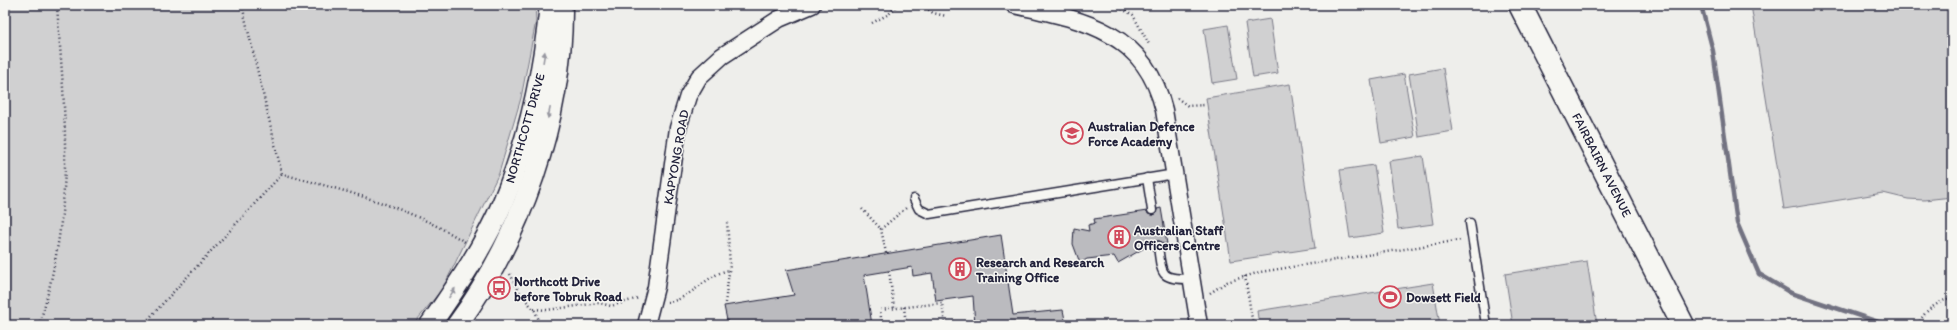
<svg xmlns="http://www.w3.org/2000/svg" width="1957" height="330" viewBox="0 0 1957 330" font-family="Itim,sans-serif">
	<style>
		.green { fill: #d0d0d1; stroke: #797986 }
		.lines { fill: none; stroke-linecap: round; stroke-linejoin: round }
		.stream { stroke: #727281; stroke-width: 4.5 }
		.building { fill: #bbbbbf; stroke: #22223b }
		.service-casing { stroke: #22223b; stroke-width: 11 }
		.minor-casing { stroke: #22223b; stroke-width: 19 }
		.tertiary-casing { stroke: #22223b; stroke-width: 23 }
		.secondary-casing { stroke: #22223b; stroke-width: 25 }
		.path { stroke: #22223b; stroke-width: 2.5; stroke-dasharray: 1 3; stroke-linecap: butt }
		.service { stroke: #f6f6f2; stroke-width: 8 }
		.minor { stroke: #f6f6f2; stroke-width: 16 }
		.tertiary { stroke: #f6f6f2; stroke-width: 20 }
		.secondary { stroke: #f6f6f2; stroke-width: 22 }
		.oneway { fill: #9797a0 }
		.labels { text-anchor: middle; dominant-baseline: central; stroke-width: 3; stroke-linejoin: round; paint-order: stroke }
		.poi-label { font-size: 13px; font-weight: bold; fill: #22223b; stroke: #f6f6f2; text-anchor: start }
		.street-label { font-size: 13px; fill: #22223b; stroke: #f6f6f2 }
	</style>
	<rect width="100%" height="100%" fill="#eeeeeb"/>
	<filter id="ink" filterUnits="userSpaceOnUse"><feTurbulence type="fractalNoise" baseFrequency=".025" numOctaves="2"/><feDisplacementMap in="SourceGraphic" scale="8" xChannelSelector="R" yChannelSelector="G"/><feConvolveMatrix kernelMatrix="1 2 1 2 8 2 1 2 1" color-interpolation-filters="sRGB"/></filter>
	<g filter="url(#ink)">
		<g class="green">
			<path d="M5,5H535L536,21L521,98L499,173L443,288L413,325H5Z"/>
			<path d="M1751,5H1952V197L1924,200L1908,199L1883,193L1784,209Z"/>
			<path d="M1270,19L1278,73L1253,77L1245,23Z"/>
			<path d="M1228,25L1237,79L1212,83L1204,29Z"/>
			<path d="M1443,68L1453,131L1419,137L1409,74Z"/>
			<path d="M1404,74L1415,137L1381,143L1371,80Z"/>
			<path d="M1290,84L1315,248L1231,261L1206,98Z"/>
			<path d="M1423,156L1433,224L1398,229L1389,161Z"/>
			<path d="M1374,165L1384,233L1350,238L1340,170Z"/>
			<path d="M1587,261L1597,325H1513L1505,274Z"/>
			<path d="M1433,283L1440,325H1259L1257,311Z"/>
		</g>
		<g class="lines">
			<path class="stream" d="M1701,5L1713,51L1737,223L1759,274L1791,293L1887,325"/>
		</g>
		<g class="building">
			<path d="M1161,208L1167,244H1163L1160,241H1157L1153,246L1146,247L1118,263L1114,256L1087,259L1080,263L1073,244L1074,228L1089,231L1088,225L1095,223L1094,219L1147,211L1148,214L1152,215L1156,214L1157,209Z"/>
			<path d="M1001,235L1013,315L1063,310L1066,325H975L973,296L936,301L932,273L913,276L912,267L864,275L872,325H728L724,306L794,295L786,270Z"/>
		</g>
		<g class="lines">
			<g class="service-casing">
				<g id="service">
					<path d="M1147,178L1152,210"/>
					<path d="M914,199L919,209L929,214L1175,174"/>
					<path d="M1470,223L1486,325"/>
					<path d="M1158,246C1162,276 1160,279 1191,279"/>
				</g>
			</g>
			<g class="minor-casing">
				<g id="minor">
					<path d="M1014,5C1084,20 1145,31 1164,110L1199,325"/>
					<path d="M646,325L656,287L678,128L688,96L699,77L722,56L779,19L812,5"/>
				</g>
			</g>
			<g class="tertiary-casing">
				<g id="tertiary">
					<path d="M430,325C456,288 485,245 503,202C529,140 543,73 550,5"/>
					<path d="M457,325C521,238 562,120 562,11"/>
				</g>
			</g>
			<g class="secondary-casing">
				<path id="secondary" d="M1520,5L1683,325"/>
			</g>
			<g class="path">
				<path d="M242,5L282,174"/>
				<path d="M922,5L933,13L946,16"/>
				<path d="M1115,5L1133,15L1150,46"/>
				<path d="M872,23L889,14L897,5"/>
				<path d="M1177,98L1188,106L1205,105"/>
				<path d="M862,209L881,229"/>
				<path d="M886,253L881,229L906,208"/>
				<path d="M889,271L894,308"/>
				<path d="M510,274L520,293L535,311L541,325"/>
				<path d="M1245,276L1253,325"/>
				<path d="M1210,293L1227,282L1260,272L1461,240"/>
				<path d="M667,302C691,300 707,273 730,270"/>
				<path d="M725,303L730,265L727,221"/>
				<path d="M904,307L906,325"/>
				<path d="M534,309L547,310L599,303L611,306L639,298"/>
				<path d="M39,325C57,268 66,205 65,145C65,98 60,51 57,5"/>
				<path d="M143,325L282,174C349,192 405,205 465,242"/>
				<path d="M882,325L880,310L942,303L945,325"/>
				<path d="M1918,325C1924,310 1937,303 1952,297"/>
			</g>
			<use href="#service" class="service"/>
			<use href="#minor" class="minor"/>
			<use href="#tertiary" class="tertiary"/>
			<use href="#secondary" class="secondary"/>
		</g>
		<defs><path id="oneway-solid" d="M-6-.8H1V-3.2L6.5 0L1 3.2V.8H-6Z"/></defs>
		<g class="oneway">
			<use href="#oneway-solid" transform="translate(544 57) rotate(-81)"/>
			<use href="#oneway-solid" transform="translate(549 113) rotate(102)"/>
			<use href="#oneway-solid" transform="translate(452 293) rotate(-56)"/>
		</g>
	</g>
	<defs>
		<g id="university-ring" transform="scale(1.15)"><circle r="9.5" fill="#f6f6f2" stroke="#d1495b" stroke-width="1.5"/><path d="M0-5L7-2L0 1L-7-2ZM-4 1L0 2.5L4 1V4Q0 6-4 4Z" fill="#d1495b"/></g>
		<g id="building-ring" transform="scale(1.15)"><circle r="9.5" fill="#f6f6f2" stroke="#d1495b" stroke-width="1.5"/><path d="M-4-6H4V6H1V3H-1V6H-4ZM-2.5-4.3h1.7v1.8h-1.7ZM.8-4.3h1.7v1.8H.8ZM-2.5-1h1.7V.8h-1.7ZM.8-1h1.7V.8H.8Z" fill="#d1495b"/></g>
		<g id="bus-ring" transform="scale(1.15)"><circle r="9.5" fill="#f6f6f2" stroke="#d1495b" stroke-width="1.5"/><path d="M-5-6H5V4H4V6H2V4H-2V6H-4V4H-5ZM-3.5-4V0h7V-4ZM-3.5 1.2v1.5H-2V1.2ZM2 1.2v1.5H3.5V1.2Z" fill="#d1495b"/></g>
		<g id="stadium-ring" transform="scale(1.15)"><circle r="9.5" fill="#f6f6f2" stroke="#d1495b" stroke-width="1.5"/><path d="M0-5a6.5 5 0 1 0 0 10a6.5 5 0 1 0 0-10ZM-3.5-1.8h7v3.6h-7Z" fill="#d1495b"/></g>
	</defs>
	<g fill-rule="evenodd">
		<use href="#university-ring" x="1072" y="133"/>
		<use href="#building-ring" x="1119" y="237"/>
		<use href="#building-ring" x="960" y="269"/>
		<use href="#bus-ring" x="499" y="288"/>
		<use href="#stadium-ring" x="1390" y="297"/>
	</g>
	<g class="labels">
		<g class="poi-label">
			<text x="1088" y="126">Australian Defence<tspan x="1088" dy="15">Force Academy</tspan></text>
			<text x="1134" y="230">Australian Staff<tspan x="1134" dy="15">Officers Centre</tspan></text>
			<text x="976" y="262">Research and Research<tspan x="976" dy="15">Training Office</tspan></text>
			<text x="514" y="281">Northcott Drive<tspan x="514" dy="15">before Tobruk Road</tspan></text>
			<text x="1406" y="297">Dowsett Field</text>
		</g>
		<g class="street-label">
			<text transform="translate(525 128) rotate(-74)">NORTHCOTT DRIVE</text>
			<text transform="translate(676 157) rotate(-80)">KAPYONG ROAD</text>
			<text transform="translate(1602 165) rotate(63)">FAIRBAIRN AVENUE</text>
		</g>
	</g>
	<rect width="1957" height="330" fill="none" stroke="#f6f6f2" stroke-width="20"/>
	<rect x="10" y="10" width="1937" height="310" fill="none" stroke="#22223b" stroke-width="1.5" filter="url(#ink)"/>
</svg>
